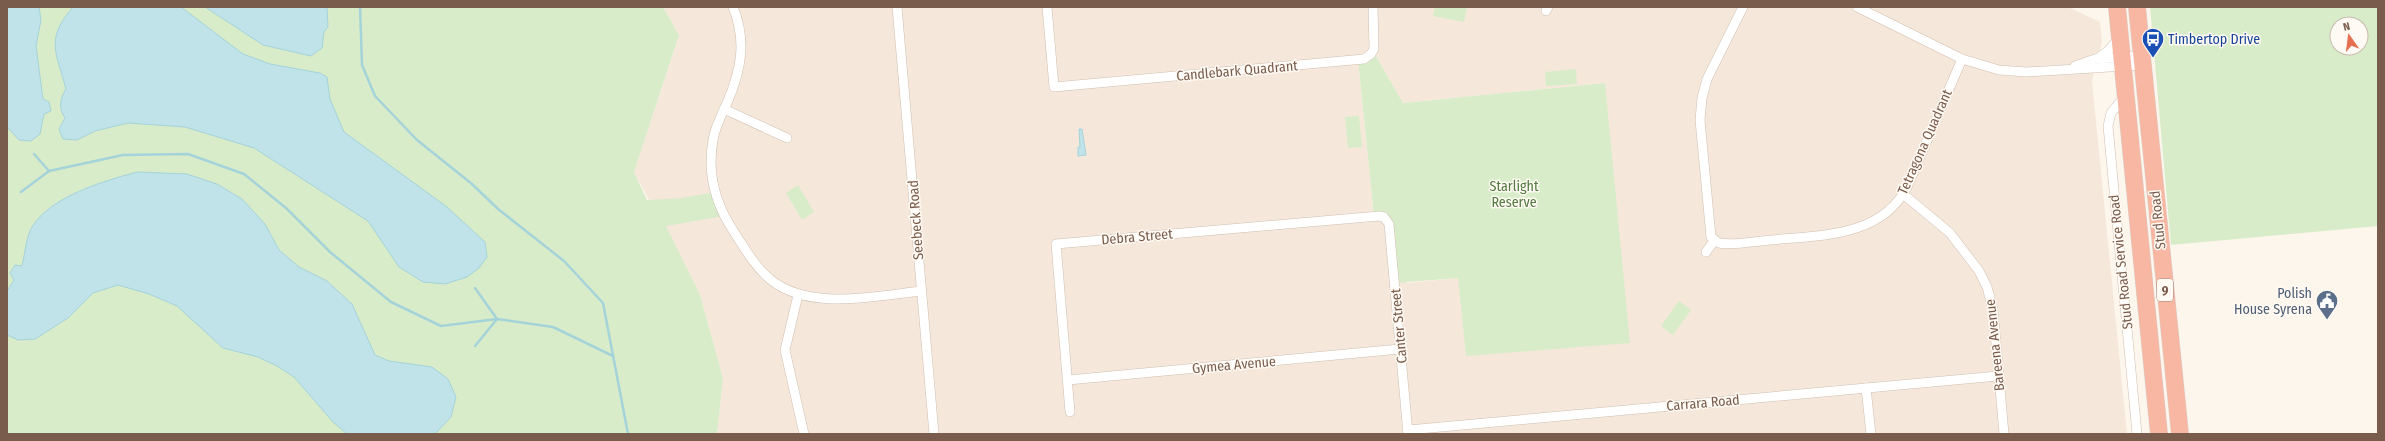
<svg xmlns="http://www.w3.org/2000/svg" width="2385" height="441" viewBox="0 0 2385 441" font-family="'Fira Sans Condensed',sans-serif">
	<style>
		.residential { fill: #f5e8da; fill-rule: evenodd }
		.green { fill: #d8ecc9; fill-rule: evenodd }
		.water { fill: #bfe3e8; stroke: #a5d3da }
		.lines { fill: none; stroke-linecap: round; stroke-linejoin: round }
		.stream { stroke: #a5d3da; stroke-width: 2.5 }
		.street-casing { stroke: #d1beb0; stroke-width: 10 }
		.highway-casing { stroke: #dad1cd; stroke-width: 18 }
		.street { stroke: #fff; stroke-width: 9 }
		.highway { stroke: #f7b7a3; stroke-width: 17 }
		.labels { text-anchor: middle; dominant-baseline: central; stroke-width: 3; stroke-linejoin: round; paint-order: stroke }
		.shield { fill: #fffaf3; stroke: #a28b7f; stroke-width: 1 }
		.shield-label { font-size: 13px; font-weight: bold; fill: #7a5c4d }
		.transit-label { font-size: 14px; fill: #164399; stroke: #fffaf3; text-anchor: start }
		.street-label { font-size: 14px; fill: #7a5c4d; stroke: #fffaf3 }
		.park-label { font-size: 14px; fill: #537a41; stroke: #fffaf3 }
		.service-label { font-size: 14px; fill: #4e5e75; stroke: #fffaf3; text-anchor: end }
	</style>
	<rect width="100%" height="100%" fill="#fdf6ec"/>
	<path class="residential" d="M663,7H2068L2100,22L2102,42L2092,81L2127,434H717L723,378L700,295L634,172L679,35ZM1373,51L1403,103L1605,83L1458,278L1407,283L1388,220L1374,216L1358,60Z"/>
	<g class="green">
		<path d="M7,7H663L679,35L634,172L647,200L682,198L715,192L724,216L666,226L700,295L723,378L717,434H7Z"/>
		<path d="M1435,7L1467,8L1464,22L1433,16Z"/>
		<path d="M2150,7H2378V226L2171,245ZM2337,24H2361V48H2337Z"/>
		<path d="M1373,51L1403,103L1605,83L1630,343L1466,356L1458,278L1395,283L1389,224L1374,216L1358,60Z"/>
		<path d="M1576,69L1577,84L1546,86L1545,72Z"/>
		<path d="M1359,116L1362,147L1348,148L1345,117Z"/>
		<path d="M798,185L814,212L802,220L786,193Z"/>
		<path d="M1679,301L1691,310L1673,335L1661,326Z"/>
	</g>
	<g class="water">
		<path d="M7,7H39L41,20L36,46L43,99L49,102L51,111L44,114L40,134L31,141L19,140L7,127Z"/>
		<path d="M73,7H181L243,54L270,64L320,73L327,77L330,99L344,132L447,207L485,242L487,257L479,268L467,277L445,284L423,282L399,267L368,221L254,148L185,127L128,123L95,131L77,140L63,139L59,129L65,118C58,107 60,99 66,89C56,52 45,39 73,7Z"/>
		<path d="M205,7H327L328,27L324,32L322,48L311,56L263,45Z"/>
		<path d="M1079,129H1082L1086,155L1078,156V147H1080Z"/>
		<path d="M137,172L187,174L217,184L242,199L265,224L279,250L299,267L327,281L352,304L375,355L389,361L432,367L448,379L456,397L451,417L435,434H347L333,422L294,377L277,366L258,357L223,348L177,306L149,294L118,285L93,293L68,318L35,339L18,340L7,335V291L14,280L10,273L15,265L22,266C25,254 26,237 32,227C51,196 104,181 137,172Z"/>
	</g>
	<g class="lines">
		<g class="stream">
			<path d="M360,7L362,65L375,96L417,140L472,184L498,209L564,261L603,303L628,434"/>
			<path d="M34,154L49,171"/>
			<path d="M21,192L49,171L123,155L188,154L244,174L286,208L330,252L391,302L441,326L497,319L553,327L613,356"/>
			<path d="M475,346L497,319L475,288"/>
		</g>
		<g class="street-casing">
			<g id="street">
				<path d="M733,7C747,41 741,71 727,103C721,116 715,127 713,140C707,173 716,205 734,232C745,249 756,268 771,280C810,311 876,296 921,291"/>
				<path d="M897,7L934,434"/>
				<path d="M1047,7L1054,87L1364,59L1371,54L1374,49L1373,7"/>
				<path d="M1743,7L1707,79L1702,98L1700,120L1711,237L1719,243C1735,246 1754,241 1771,240C1819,235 1881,238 1907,187L1962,59"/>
				<path d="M1857,7L1962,59L1999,70L2026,72L2143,65"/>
				<path d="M1546,11L1548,7"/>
				<path d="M2097,59L2108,51L2119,38"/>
				<path d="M2075,66L2095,59L2142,56"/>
				<path d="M2126,95L2111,113L2108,126L2137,434"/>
				<path d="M724,109L787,138"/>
				<path d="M1903,194L1950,233L1979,271L1987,287L1993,309L2004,434"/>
				<path d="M1706,252L1714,241"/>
				<path d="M798,295L785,350L804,434"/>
				<path d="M1068,380L1400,349"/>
				<path d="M1866,388L1871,434"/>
				<path d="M1070,412L1056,244L1379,216L1384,217L1389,224L1408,434"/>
				<path d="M1408,430L1998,376"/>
			</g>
		</g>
		<g class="highway-casing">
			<g id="highway">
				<path d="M2117,7L2159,434"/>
				<path d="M2137,7L2180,434"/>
			</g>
		</g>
		<use href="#street" class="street"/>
		<use href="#highway" class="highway"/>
	</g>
	<defs>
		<g id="bus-pin" transform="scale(1.15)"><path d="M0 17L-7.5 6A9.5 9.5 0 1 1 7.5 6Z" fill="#1a4fb4" stroke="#fffaf3"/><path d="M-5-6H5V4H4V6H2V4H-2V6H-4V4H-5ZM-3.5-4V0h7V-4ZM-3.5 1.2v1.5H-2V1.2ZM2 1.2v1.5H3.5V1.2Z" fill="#fff"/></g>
		<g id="civic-pin" transform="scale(1.15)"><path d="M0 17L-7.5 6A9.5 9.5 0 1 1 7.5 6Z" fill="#5c6f8a" stroke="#fffaf3"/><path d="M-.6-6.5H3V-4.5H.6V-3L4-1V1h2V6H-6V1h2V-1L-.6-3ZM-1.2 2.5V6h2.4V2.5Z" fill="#fff"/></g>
	</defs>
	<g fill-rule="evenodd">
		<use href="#bus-pin" x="2153" y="39"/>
		<use href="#civic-pin" x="2327" y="301"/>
	</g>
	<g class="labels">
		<rect class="shield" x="2157" y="279" width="16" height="22" rx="3"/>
		<g class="shield-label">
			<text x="2165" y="290">9</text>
		</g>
		<g class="transit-label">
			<text x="2168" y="39">Timbertop Drive</text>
		</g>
		<g class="street-label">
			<text transform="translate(1237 71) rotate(-5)">Candlebark Quadrant</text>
			<text transform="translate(1925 142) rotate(-66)">Tetragona Quadrant</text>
			<text transform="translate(916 220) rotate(-94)">Seebeck Road</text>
			<text transform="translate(2158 220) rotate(-96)">Stud Road</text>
			<text transform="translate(1137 237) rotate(-5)">Debra Street</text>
			<text transform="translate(2121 262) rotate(-96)">Stud Road Service Road</text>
			<text transform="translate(1399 326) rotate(-95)">Canter Street</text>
			<text transform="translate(1995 345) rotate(-96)">Bareena Avenue</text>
			<text transform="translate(1234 365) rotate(-5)">Gymea Avenue</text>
			<text transform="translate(1703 403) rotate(-5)">Carrara Road</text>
		</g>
		<g class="park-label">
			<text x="1514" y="186">Starlight<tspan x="1514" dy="16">Reserve</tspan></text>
		</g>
		<g class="service-label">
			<text x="2312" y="293">Polish<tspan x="2312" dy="16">House Syrena</tspan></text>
		</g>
	</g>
	<rect width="2385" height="441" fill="none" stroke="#7a5c4d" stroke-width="16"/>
	<g transform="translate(2349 36) rotate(346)"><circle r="19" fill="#fffaf3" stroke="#cabbb1"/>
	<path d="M0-3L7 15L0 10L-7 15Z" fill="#e76f51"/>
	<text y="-6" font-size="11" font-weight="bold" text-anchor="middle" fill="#7a5c4d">N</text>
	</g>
</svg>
